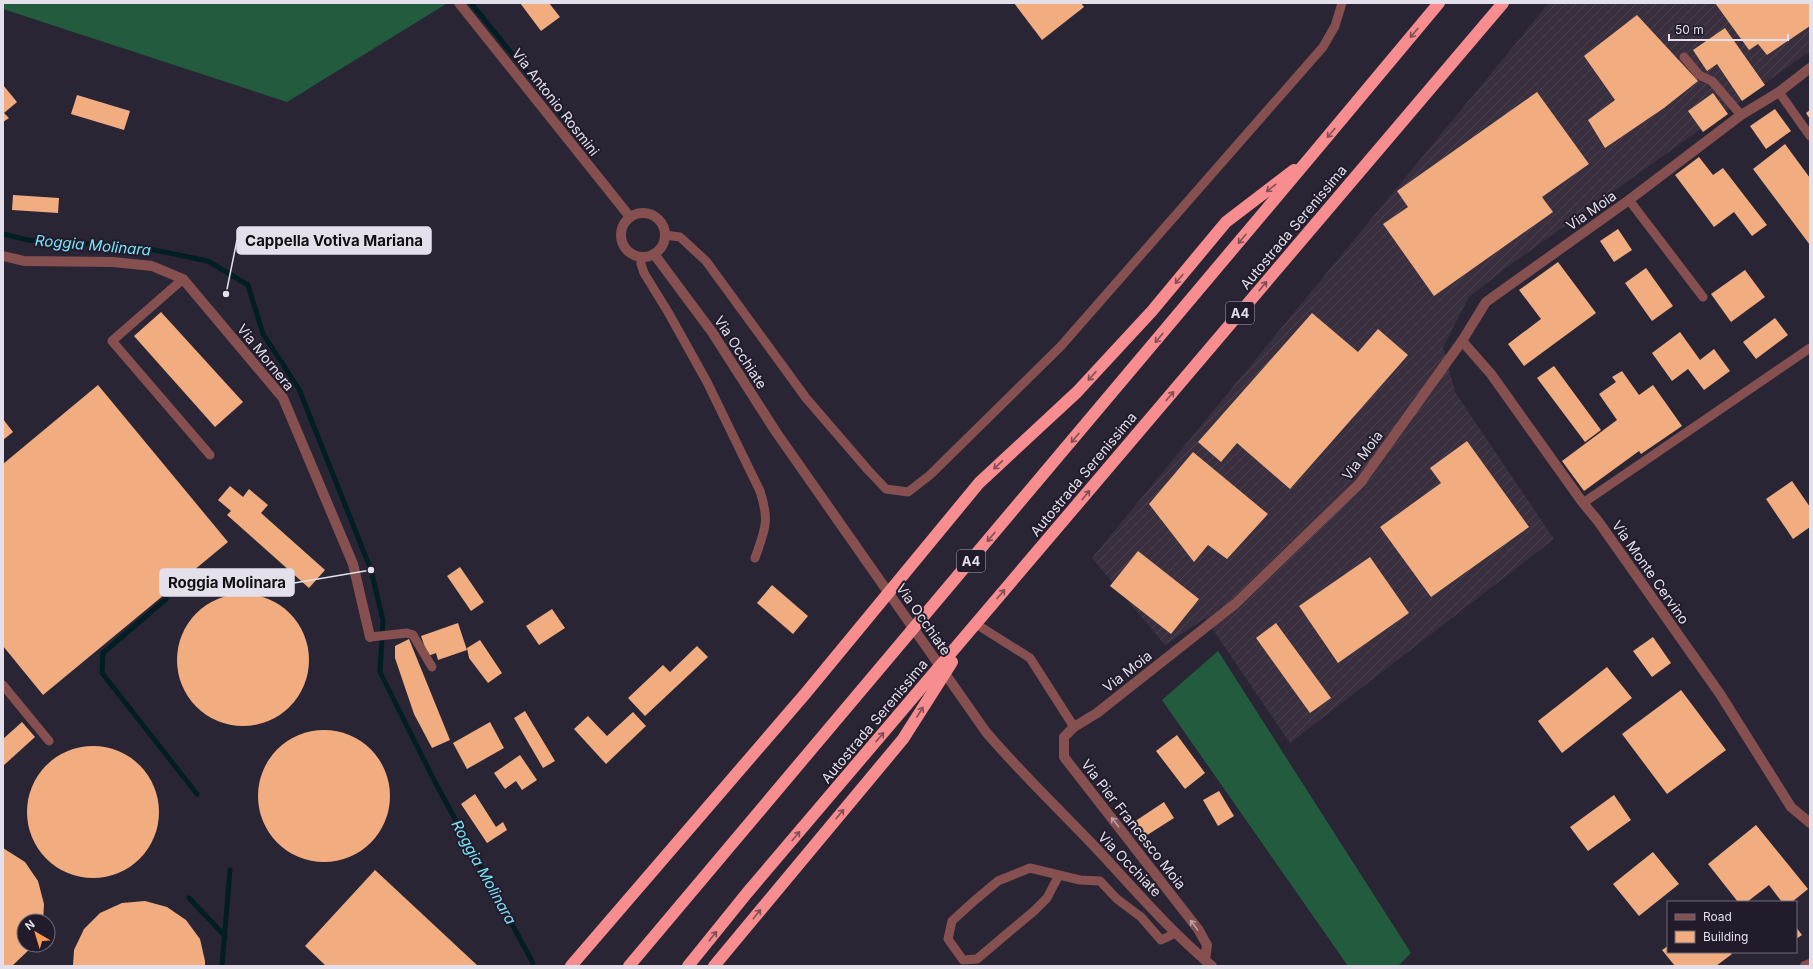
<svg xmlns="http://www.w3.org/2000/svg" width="1813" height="969" viewBox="0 0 1813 969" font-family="Inter,sans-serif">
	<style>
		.industrial { fill: url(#industrial-furrows) }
		.grass { fill: #225b3e }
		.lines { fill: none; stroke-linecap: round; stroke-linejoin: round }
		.stream { stroke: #001e24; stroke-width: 5 }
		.building { fill: #f1ac80 }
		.lane { stroke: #865050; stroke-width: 9 }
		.street { stroke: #865050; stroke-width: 10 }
		.highway { stroke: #f78d8e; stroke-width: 12 }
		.oneway { stroke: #814e58 }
		.oneway2 { stroke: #b99fa5 }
		.labels { text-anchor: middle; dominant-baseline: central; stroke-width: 4; stroke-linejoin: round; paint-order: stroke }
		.shield { fill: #211b2b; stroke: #a9a5b1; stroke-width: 1 }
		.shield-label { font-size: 13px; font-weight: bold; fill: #e3e0eb }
		.street-label { font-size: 14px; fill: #e3e0eb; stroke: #211b2b }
		.water-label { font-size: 15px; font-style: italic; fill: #78e5f9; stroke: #211b2b }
		.leader { fill: none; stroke: #e3e0eb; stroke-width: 1.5 }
		.callout-dot { fill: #e3e0eb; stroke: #211b2b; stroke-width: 1.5 }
		.callout { fill: #e3e0eb; stroke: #e3e0eb; stroke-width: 1.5 }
		.callout-label { font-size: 15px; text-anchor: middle; font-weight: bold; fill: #111 }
	</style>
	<defs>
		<pattern id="industrial-furrows" width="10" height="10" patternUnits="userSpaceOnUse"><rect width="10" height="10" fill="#392f3e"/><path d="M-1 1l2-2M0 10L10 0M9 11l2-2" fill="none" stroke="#4c4351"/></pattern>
	</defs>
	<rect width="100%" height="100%" fill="#2a2535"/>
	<path class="industrial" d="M1549,3H1810V51L1507,267L1469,297L1443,347L1455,392L1554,539L1290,743L1205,618L1165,645L1092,558Z"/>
	<g class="grass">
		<path d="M3,3H445L446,4L287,102L3,9Z"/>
		<path d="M1218,651L1411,953L1398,966H1348L1162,700Z"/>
	</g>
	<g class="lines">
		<g class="stream">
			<path d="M471,3L585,144"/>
			<path d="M3,234L28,240L140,247L208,261L248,285L263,334L299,389L371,570L383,620L380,672L435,782L533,963"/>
			<path d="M166,599L103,653L102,673L197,794"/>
			<path d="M189,898L225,936"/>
			<path d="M222,966L230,870"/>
		</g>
	</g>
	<g class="building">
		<path d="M520,3H549L560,17L541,31Z"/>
		<path d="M1014,3H1081L1084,7L1042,40Z"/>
		<path d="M1715,3H1810V26L1767,55L1758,44L1749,50Z"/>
		<path d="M1637,15L1698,81L1664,108L1605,148L1588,120L1615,100L1584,56Z"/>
		<path d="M1725,28L1765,85L1742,101L1717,64L1707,71L1693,50Z"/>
		<path d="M3,85L17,102L4,113L9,118L3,122Z"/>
		<path d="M1537,92L1589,164L1542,197L1553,212L1434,296L1383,224L1408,207L1397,191Z"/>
		<path d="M1713,93L1728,114L1703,132L1688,111Z"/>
		<path d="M77,95L130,111L124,130L71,114Z"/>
		<path d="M1775,109L1791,131L1766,149L1750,126Z"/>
		<path d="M1810,110V119L1806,113Z"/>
		<path d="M1785,144L1810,178V245L1753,169Z"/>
		<path d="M1699,157L1713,175L1723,168L1767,225L1752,236L1734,212L1714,227L1675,175Z"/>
		<path d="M13,195L59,198L58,213L12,210Z"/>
		<path d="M1618,229L1632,250L1614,262L1600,241Z"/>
		<path d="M1558,262L1596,313L1524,366L1508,344L1541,319L1519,290Z"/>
		<path d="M1646,268L1673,306L1652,321L1625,283Z"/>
		<path d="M1745,270L1765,297L1731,322L1711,294Z"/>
		<path d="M161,312L243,402L215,427L134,336Z"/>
		<path d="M1312,313L1358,352L1378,329L1408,355L1290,489L1237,443L1221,462L1198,442Z"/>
		<path d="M1775,318L1788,335L1756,359L1743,342Z"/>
		<path d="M1680,332L1700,360L1714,349L1730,371L1704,390L1688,369L1672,381L1652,353Z"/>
		<path d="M1554,366L1601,430L1585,442L1537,378Z"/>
		<path d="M1622,371L1639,395L1653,385L1682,426L1641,454L1639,451L1584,491L1562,461L1617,420L1599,394L1616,382L1612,377Z"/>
		<path d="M98,385L228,542L43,695L3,646V464Z"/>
		<path d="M3,419L13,432L3,440Z"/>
		<path d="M1467,441L1529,527L1431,597L1380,527L1441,483L1430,468Z"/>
		<path d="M1193,452L1268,514L1227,559L1208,545L1194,562L1149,504Z"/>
		<path d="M1792,481L1810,507V527L1793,539L1766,499Z"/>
		<path d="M230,486L243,497L249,489L268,505L261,513L325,570L309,588L227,515L231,511L218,500Z"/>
		<path d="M1138,551L1199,599L1171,634L1110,586Z"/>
		<path d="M1370,557L1409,613L1338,663L1299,606Z"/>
		<path d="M460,567L484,602L471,611L447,576Z"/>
		<path d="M772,585L808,616L793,634L757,603Z"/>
		<circle cx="243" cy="660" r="66"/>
		<path d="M552,609L565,628L539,645L526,626Z"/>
		<path d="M458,623L467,650L438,660L436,653L428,656L421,636Z"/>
		<path d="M1276,623L1331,698L1310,713L1256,638Z"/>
		<path d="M1653,637L1671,663L1652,677L1633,651Z"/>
		<path d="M409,639L450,740L432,748L414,714L395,658V646Z"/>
		<path d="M480,640L502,673L488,683L469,658L467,648Z"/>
		<path d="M697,646L708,657L645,716L628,698L663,665L670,672Z"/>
		<path d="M1607,667L1632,698L1562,753L1538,721Z"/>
		<path d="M1681,690L1726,750L1667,794L1622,734Z"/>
		<path d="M525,711L555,761L543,768L514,718Z"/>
		<path d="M633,712L646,726L606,764L574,729L588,716L607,736Z"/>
		<path d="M22,722L35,737L3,766V739Z"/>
		<path d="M490,722L504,748L467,769L453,743Z"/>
		<circle cx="324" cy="796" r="66"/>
		<path d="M1177,735L1205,773L1185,789L1156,751Z"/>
		<circle cx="93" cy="812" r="66"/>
		<path d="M520,755L537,780L522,790L516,781L505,789L494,773Z"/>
		<path d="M1219,791L1234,816L1218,826L1203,800Z"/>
		<path d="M475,794L496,827L503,822L507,830L487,843L461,804Z"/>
		<path d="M1614,795L1631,820L1588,851L1570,827Z"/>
		<path d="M1164,802L1174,818L1141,839L1131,824Z"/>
		<path d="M1756,825L1808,889L1792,902H1782L1769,885L1747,902H1738L1708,864Z"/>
		<path d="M3,848L25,862L38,881L44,904L43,921H24V945H34L12,966H3Z"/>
		<path d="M1653,852L1679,884L1639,916L1613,884Z"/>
		<path d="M375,870L478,966H326L305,946Z"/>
		<path d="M145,901L167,907L186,920L200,939L205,961V966H73L74,950L84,929L100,913L122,903Z"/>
		<path d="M1796,927L1802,935L1796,939Z"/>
		<path d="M1668,946V952H1730L1732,954L1716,966H1675L1662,950Z"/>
	</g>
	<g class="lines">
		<g class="lane">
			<path d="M1684,57L1699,75L1712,81L1741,115"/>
			<path d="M1779,92L1810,136"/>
			<path d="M1629,200L1703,297"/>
			<path d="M665,235L680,237L706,261L806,398L868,470L886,489L908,492L930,475L1061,346L1323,47L1335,26L1342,3"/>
			<path d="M641,257V264L644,273L668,312L707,382L760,491C770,522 765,529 755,558"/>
			<path d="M183,279L112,341L210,455"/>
			<path d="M1583,503L1810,348"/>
			<path d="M976,624L1030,658L1074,727"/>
			<path d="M370,637L407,633L413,635L432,667"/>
			<path d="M3,685L49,741"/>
			<path d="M1059,875L1047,898L1034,911L977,959L963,960L948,939L952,921L974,901L998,881L1030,868L1080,880L1100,881L1117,899L1141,917L1161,940L1176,933"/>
		</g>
		<g class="street">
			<path d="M459,3L630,217"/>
			<circle cx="643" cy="235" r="22"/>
			<path d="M654,254L712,332L776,432L986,732C1021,773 1060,810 1097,849C1134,889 1170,931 1212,966"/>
			<path d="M3,256L24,261L113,262L152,266L183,279L283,398L353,564L370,637"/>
			<path d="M1462,341L1491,374L1583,503L1598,521L1720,694L1791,807L1810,823"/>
			<path d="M1205,960L1207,945L1198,929L1064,757V737L1074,727L1097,713L1235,604L1360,483L1462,341L1486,302L1629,200L1741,115L1779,92L1810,68"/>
			<path d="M1805,966L1810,964"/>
		</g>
		<g class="highway">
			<path d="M571,966L805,694L979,483L1077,392L1152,311L1226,222L1294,170"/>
			<path d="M629,966L1312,155L1439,3"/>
			<path d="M688,966L747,893L1503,3"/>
			<path d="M714,966L903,739L952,662"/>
		</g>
	</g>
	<defs><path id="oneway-shaft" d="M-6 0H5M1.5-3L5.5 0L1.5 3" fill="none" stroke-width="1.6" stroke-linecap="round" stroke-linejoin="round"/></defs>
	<g class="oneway">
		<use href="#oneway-shaft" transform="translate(1414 33) rotate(130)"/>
		<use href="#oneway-shaft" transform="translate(1331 133) rotate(130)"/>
		<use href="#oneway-shaft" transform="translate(1271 188) rotate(142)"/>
		<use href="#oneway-shaft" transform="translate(1242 239) rotate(130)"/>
		<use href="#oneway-shaft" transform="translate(1179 279) rotate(130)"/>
		<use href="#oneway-shaft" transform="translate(1263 286) rotate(-50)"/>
		<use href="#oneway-shaft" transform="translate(1159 338) rotate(130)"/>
		<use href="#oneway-shaft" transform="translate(1092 376) rotate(132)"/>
		<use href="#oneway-shaft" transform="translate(1170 396) rotate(-50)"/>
		<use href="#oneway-shaft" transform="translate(1075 438) rotate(130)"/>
		<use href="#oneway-shaft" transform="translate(998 465) rotate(137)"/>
		<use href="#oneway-shaft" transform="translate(1086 495) rotate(-50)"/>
		<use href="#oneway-shaft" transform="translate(991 537) rotate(130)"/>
		<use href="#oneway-shaft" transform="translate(1001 594) rotate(-50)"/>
		<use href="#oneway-shaft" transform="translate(920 712) rotate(-58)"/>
		<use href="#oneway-shaft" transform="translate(880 737) rotate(-50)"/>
		<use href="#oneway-shaft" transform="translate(840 814) rotate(-50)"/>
		<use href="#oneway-shaft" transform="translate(796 836) rotate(-50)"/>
		<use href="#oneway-shaft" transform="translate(757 914) rotate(-51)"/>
		<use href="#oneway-shaft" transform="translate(713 936) rotate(-51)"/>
	</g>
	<g class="oneway2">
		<use href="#oneway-shaft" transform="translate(1115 822) rotate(-128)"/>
		<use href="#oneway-shaft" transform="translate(1194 925) rotate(-127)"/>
	</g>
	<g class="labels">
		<g class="shield">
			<rect x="1226" y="302" width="28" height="22" rx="3"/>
			<rect x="957" y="550" width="28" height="22" rx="3"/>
		</g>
		<g class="shield-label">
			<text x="1240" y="313">A4</text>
			<text x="971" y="561">A4</text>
		</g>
		<g class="street-label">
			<text transform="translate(556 102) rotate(52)">Via Antonio Rosmini</text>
			<text transform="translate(1591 210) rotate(-35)">Via Moia</text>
			<text transform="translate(1293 227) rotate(-50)">Autostrada Serenissima</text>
			<text transform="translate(741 352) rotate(57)">Via Occhiate</text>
			<text transform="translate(266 357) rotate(51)">Via Mornera</text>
			<text transform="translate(1362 455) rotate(-53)">Via Moia</text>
			<text transform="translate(1083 474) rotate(-50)">Autostrada Serenissima</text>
			<text transform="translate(1651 572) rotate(55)">Via Monte Cervino</text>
			<text transform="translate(924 619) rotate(55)">Via Occhiate</text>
			<text transform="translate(1127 671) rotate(-38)">Via Moia</text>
			<text transform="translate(874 721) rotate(-50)">Autostrada Serenissima</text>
			<text transform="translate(1134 824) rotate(52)">Via Pier Francesco Moia</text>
			<text transform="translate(1130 864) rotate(46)">Via Occhiate</text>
		</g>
		<g class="water-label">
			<text transform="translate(93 245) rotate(5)">Roggia Molinara</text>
			<text transform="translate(484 872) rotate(61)">Roggia Molinara</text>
		</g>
	</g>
	<path class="leader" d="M226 294L237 240M371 570L294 583"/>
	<g class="callout-dot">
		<circle cx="226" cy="294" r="4"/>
		<circle cx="371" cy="570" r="4"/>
	</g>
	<g class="callout">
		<rect x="237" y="227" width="194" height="27" rx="4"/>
		<rect x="160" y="569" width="134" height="27" rx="4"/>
	</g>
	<g class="callout-label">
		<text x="334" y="246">Cappella Votiva Mariana</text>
		<text x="227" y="588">Roggia Molinara</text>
	</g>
	<rect width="1813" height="969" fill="none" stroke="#e3e0eb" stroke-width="8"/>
	<rect x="1667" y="901" width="130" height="52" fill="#211b2b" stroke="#6f6a78"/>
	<rect x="1675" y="914" width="20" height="6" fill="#865050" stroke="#6f6a78"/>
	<text x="1703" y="921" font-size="12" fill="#e3e0eb">Road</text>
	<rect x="1675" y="931" width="20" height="12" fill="#f1ac80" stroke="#6f6a78"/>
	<text x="1703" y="941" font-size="12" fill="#e3e0eb">Building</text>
	<g transform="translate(36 933) rotate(322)"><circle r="19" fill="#211b2b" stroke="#6f6a78"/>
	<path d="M0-3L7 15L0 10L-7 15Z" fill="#fc9d52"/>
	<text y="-6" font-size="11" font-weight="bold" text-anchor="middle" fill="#e3e0eb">N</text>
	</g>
	<path d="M1669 34v6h119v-6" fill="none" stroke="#e3e0eb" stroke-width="2"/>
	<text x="1675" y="34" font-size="12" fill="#e3e0eb" stroke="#211b2b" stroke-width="3" paint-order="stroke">50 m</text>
</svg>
